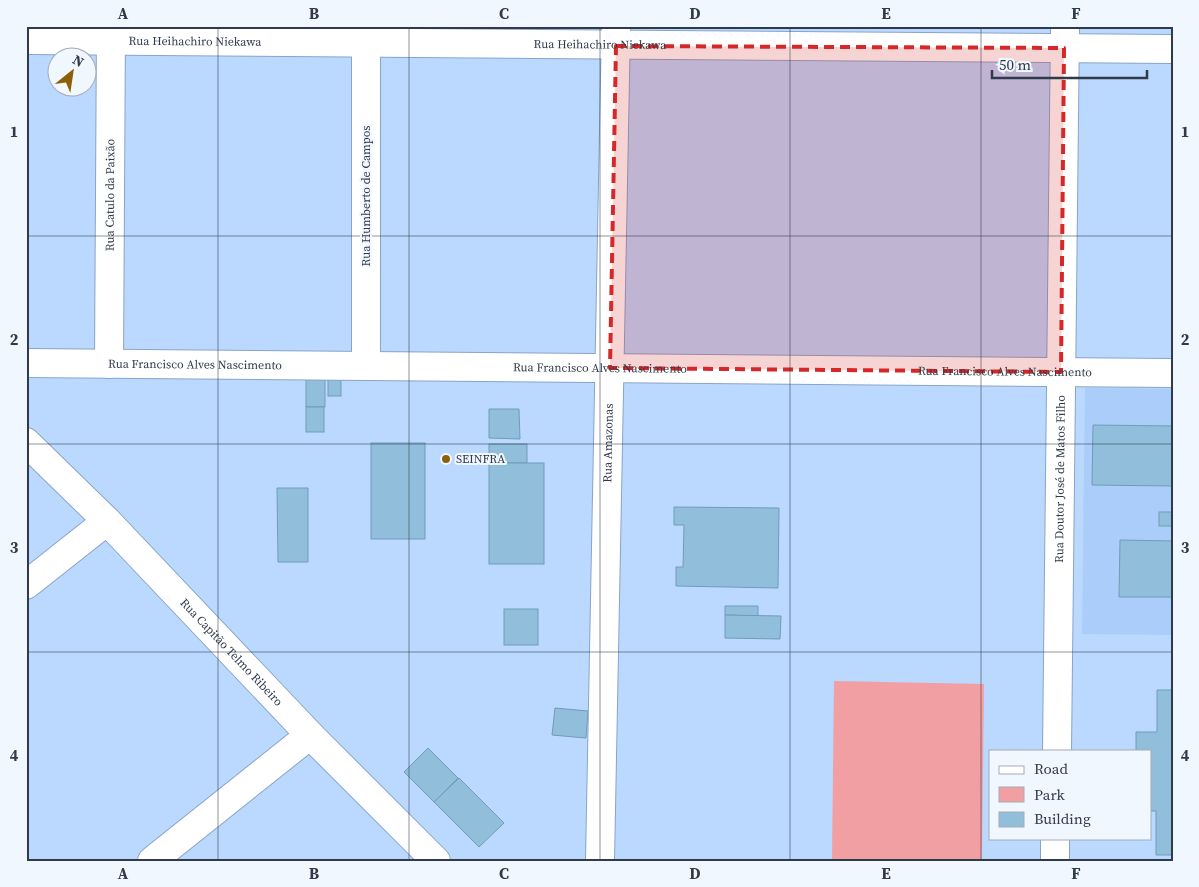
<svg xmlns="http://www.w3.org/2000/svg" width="1199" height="887" viewBox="0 0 1199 887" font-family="'Source Serif 4',serif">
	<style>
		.built { fill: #abcdf9 }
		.green { fill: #f29fa4 }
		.building { fill: #91beda; stroke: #709cb7 }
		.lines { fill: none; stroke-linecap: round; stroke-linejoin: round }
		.minor-casing { stroke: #88a4c9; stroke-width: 30 }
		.major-casing { stroke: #88a4c9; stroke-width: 30 }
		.minor { stroke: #fff; stroke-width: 28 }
		.major { stroke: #fff; stroke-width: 28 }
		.marked { fill: #d62828; fill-opacity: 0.2; stroke: #d62828; stroke-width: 4; stroke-dasharray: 10 6; stroke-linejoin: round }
		.grid { fill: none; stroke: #2f3b4a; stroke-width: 1; stroke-opacity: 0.55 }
		.poi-dot { fill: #8d6007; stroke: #f1f7ff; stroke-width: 2 }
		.labels { text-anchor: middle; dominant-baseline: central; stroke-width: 4; stroke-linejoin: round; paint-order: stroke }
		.street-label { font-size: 12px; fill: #2f3b4a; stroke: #f1f7ff }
		.poi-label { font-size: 12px; fill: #2f3b4a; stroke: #f1f7ff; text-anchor: start }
		.neatline { fill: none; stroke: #2f3b4a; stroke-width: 2 }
		.grid-label { font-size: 16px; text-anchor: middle; font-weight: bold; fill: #2f3b4a }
	</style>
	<rect width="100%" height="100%" fill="#bbd8fe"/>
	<path class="built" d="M1085,388L1173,389V635L1082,634Z"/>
	<path class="green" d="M834,681L984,684L982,861H832Z"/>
	<g class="building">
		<path d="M325,376V407H306V377Z"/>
		<rect x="328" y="379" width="13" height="17"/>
		<rect x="306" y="407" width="18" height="25"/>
		<path d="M489,409H519L520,439L489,438Z"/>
		<path d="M1093,425L1173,426V486L1092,485Z"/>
		<rect x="371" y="443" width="54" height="96"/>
		<rect x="489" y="444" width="38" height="19"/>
		<rect x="489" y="463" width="55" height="101"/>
		<path d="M277,488H308V562H278Z"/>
		<path d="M674,507L779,508L778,588L676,586V567H683L684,525H674Z"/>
		<rect x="1159" y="512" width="14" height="14"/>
		<path d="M1120,540L1173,541V597H1119Z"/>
		<path d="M725,606H758V616L725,615Z"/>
		<rect x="504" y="609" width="34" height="36"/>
		<path d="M725,615L781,616L780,639L725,638Z"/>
		<path d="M1157,690H1173V855H1156V811H1150V751H1136V732H1157Z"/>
		<path d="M555,708L588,711L586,738L552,735Z"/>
		<path d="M428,748L458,778L434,802L404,772Z"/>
		<path d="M459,778L504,823L479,847L434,802Z"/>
	</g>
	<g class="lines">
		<g class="minor-casing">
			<g id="minor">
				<path id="s1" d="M26,40L1173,49"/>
				<path id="s2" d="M26,363L1173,373"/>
				<path id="s3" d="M109,364L111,26"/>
				<path d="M366,366V26"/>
				<path d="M26,585L107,521"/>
				<path id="s4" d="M1057,751L1065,26"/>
				<path d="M152,861L310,735"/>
				<path id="s5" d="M600,861L616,26"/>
				<path d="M1055,861V838"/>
			</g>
		</g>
		<g class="major-casing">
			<g id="major">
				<path id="s6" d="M26,442L107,521L310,735L436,861"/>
			</g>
		</g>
		<use href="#minor" class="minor"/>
		<use href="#major" class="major"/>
	</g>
	<path class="marked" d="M616,46L1064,48L1061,372L610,368Z"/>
	<path class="grid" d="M218,26V861M409,26V861M600,26V861M790,26V861M981,26V861M26,236H1173M26,444H1173M26,652H1173"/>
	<circle class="poi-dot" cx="446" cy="459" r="5"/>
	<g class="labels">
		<g class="street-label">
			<text stroke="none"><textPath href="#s1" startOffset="169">Rua Heihachiro Niekawa</textPath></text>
			<text stroke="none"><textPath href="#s1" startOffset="574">Rua Heihachiro Niekawa</textPath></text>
			<text stroke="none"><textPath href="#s3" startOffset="169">Rua Catulo da Paixão</textPath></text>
			<text transform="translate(366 196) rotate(-90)">Rua Humberto de Campos</text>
			<text stroke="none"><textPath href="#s2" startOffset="169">Rua Francisco Alves Nascimento</textPath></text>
			<text stroke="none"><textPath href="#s2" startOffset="574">Rua Francisco Alves Nascimento</textPath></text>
			<text stroke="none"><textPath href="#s2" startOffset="979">Rua Francisco Alves Nascimento</textPath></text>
			<text stroke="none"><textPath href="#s5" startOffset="418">Rua Amazonas</textPath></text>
			<text stroke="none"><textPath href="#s4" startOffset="272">Rua Doutor José de Matos Filho</textPath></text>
			<text stroke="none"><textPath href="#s6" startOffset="294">Rua Capitão Telmo Ribeiro</textPath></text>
		</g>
		<g class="poi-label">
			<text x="456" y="459">SEINFRA</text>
		</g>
	</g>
	<rect width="1199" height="887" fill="none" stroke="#f1f7ff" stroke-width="55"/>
	<rect x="989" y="750" width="162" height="90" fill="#f1f7ff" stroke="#a3acb7"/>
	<rect x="999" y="766" width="25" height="8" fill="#ffffff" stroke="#a3acb7"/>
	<text x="1034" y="774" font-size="15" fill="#2f3b4a">Road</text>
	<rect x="999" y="787" width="25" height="15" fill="#f29fa4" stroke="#a3acb7"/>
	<text x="1034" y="800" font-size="15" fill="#2f3b4a">Park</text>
	<rect x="999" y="812" width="25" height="15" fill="#91beda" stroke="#a3acb7"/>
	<text x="1034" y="824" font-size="15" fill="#2f3b4a">Building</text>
	<g transform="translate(72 72) rotate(30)"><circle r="24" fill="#f1f7ff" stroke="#a3acb7"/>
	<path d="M0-4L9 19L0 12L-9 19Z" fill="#8d6007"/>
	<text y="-8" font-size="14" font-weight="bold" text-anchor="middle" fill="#2f3b4a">N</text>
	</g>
	<path d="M992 70v8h155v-8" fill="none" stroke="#2f3b4a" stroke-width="2.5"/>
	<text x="999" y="70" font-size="15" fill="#2f3b4a" stroke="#f1f7ff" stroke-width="4" paint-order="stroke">50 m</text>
	<rect x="28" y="28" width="1144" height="832" class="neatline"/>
	<g class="grid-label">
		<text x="123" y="19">A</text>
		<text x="314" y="19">B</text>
		<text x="504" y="19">C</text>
		<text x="695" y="19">D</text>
		<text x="886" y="19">E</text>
		<text x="1076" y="19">F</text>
		<text x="14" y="137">1</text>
		<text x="1185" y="137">1</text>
		<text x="14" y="345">2</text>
		<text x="1185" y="345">2</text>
		<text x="14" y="553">3</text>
		<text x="1185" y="553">3</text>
		<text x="14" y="761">4</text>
		<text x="1185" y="761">4</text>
		<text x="123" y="879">A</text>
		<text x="314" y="879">B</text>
		<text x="504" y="879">C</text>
		<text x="695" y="879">D</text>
		<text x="886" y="879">E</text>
		<text x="1076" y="879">F</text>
	</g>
</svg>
